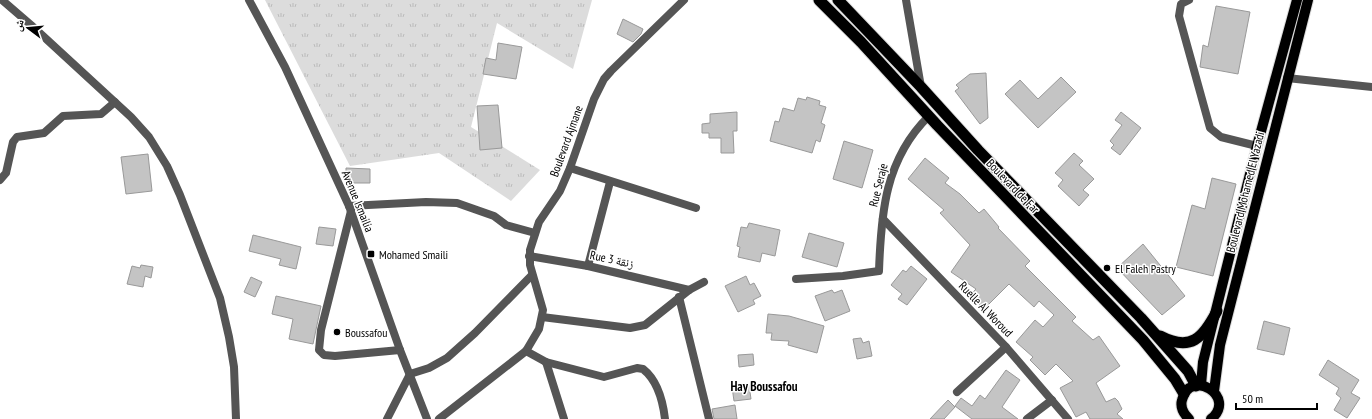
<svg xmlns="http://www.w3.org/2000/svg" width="1372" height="419" viewBox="0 0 1372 419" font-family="'PT Sans Narrow','Noto Naskh Arabic',sans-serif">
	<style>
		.grass { fill: url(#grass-tufts) }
		.building { fill: #c4c4c4; stroke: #999 }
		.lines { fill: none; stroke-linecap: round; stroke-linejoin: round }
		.primary-casing { stroke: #dbdbdb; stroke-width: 12 }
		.trunk-casing { stroke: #dbdbdb; stroke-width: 13 }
		.minor { stroke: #555; stroke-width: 8 }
		.tertiary { stroke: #555; stroke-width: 8 }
		.primary { stroke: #000; stroke-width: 10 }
		.trunk { stroke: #000; stroke-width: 11 }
		.poi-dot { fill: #000; stroke: #fff; stroke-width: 1.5 }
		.labels { text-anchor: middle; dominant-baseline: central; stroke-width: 3; stroke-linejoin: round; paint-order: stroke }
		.street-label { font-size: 12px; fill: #000; stroke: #fff }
		.poi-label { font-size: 12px; fill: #000; stroke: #fff; text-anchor: start }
		.neighbourhood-label { font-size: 13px; font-weight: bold; fill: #000; stroke: #fff }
	</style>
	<defs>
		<pattern id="grass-tufts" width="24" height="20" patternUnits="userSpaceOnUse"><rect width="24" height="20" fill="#dcdcdc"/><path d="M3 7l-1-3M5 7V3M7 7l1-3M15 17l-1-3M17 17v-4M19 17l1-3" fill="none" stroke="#bbb"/></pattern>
	</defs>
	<rect width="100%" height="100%" fill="#fff"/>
	<path class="grass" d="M265,0H592L573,69L497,23L471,127L540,170L511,201L439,153L350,166Z"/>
	<g class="building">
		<path d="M1216,6L1250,12L1238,74L1200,67L1203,45L1208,47Z"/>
		<path d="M623,19L643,29L641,34L633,42L617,34Z"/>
		<path d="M498,43L522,47L516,79L483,74L486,58L496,60Z"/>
		<path d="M986,73L988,118L980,124L955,91L959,88L956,85L970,74Z"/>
		<path d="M1061,77L1076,92L1038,128L1005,94L1020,80L1038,99Z"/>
		<path d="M807,97L820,101L819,105L826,107L821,123L825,125L820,142L816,140L812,153L770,141L775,121L779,122L783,108L794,111L798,98L806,100Z"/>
		<path d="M498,105L502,148L480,150L477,106Z"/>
		<path d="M737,112V131H733L734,153H721V138H709V133H702V124L710,123V114Z"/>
		<path d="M1121,112L1141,128L1120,155L1111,148L1114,145L1110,141L1122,125L1115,120Z"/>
		<path d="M844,141L873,150L862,188L833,179Z"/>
		<path d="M1074,153L1083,161L1079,165L1094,179L1083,190L1089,195L1079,206L1058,186L1063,180L1055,173Z"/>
		<path d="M148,154L152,191L126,194L121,157Z"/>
		<path d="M925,158L949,178L945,183L960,194L979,213L984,209L999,227L998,228L1030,261L1025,266L1076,317L1072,321L1093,340L1099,336L1120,366L1096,383L1106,402L1115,398L1118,401L1122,409L1117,414L1123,419H1090L1086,412L1076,417L1060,388L1073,381L1056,364L1045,375L1030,360L1033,357L1016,342L1035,320L1043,327L1054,315L1039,301L1034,307L1009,284L984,309L970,295L976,289L951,272L970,245L940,213L944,210L908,179Z"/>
		<path d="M346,168L370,169V183H346Z"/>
		<path d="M1212,178L1236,184L1213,276L1176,267L1192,205L1205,209Z"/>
		<path d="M749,223L780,230L775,256L762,253L760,262L738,257L740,247L737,246L741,227L747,228Z"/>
		<path d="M319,227L336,229L333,246L316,244Z"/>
		<path d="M809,233L844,243L837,267L802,257Z"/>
		<path d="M253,235L301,247L296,269L279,265L281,259L249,251Z"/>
		<path d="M1143,244L1185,296L1162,315L1117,268Z"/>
		<path d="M141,265L153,267L151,278L145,276L143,287L127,284L132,266L140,268Z"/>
		<path d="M911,266L927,279L907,305L898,299L902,294L891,285L903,270L906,272Z"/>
		<path d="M746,276L750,285L754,283L761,296L753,300L755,304L738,312L725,286Z"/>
		<path d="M251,277L262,282L255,297L244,292Z"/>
		<path d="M832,290L834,293L842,290L850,311L825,321L815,296Z"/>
		<path d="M276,296L321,306L313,344L289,339L293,319L272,314Z"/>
		<path d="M768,314L789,316L824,326L817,353L788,345L789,341L771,340L772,333H766Z"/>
		<path d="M1264,321L1290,328L1284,355L1257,349Z"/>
		<path d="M861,338L863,343L869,341L872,356L857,359L853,339Z"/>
		<path d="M753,354L754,365L739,367L738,355Z"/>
		<path d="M1328,360L1359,380L1351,393L1360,398L1347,418L1334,410L1341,398L1336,394L1339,388L1319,375Z"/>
		<path d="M1006,370L1020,380L1002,407L1018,419H972L955,406L961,398L972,406L980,395L985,399Z"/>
		<path d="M749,385L751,399L734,401L732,387Z"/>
		<path d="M948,400L955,407L944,419H930Z"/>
		<path d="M735,405L737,419H714L712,409Z"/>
	</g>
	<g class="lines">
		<g class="primary-casing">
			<g id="primary">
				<path d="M1201,385L1203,362L1257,146L1297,0"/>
				<path d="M1214,391L1220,345L1308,0"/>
				<path d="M1189,419C1184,414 1180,407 1182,400C1190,367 1238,397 1211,419"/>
			</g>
		</g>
		<g class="trunk-casing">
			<g id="trunk">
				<path d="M819,0L861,42L937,125L1143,340L1175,379L1184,394"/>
				<path d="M838,0L921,87L978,150L1141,318L1188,371L1196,386"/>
				<path d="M1160,336C1191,352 1203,338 1217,311"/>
			</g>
		</g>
		<g class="minor">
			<path d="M906,0L921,87"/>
			<path d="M1189,0L1181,4L1179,16L1210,128L1221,137L1257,146"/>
			<path d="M1287,78L1372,87"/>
			<path d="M570,168L696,208"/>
			<path d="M0,180L6,173L13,142L17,137L44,133L63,116L101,114L115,102"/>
			<path d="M349,206L426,202L457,203L494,216L506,225L535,233"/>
			<path d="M351,211L321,330L319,350L324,355L335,356L400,350"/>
			<path d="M883,219L1006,347L1068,419"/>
			<path d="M529,256L588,266L689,290"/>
			<path d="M588,266L610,182"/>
			<path d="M796,279L843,276L879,271C881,213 885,159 929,116"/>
			<path d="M679,297L709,419"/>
			<path d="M542,317L630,328L645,325L689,290L704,282"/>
			<path d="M526,351L546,362L564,419"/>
			<path d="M546,362L604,377L637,368L643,369C657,380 663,402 665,419"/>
			<path d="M957,392L1006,347"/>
			<path d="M387,419L410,374L429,368L447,358L475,333L532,275"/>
			<path d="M439,419L526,351L539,329L543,310L530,265V250L539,222L560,191L570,168L594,99L604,79L611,71L684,0"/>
			<path d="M1027,419L1052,400"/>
		</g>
		<g class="tertiary">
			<path d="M2,0L31,25L131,117L149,137L167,166L180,195L220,298L229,337L234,367L236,419"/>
			<path d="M249,0L285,67L349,206L400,350L427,419"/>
		</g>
		<use href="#primary" class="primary"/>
		<use href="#trunk" class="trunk"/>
	</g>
	<g class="poi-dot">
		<rect x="367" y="250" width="8" height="8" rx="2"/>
		<circle cx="1107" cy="268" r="4"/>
		<circle cx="337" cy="332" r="4"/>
	</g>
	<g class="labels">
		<g class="street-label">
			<text transform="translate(566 141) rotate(-70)">Boulevard Ajmane</text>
			<text transform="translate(878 185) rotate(-76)">Rue Seraje</text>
			<text transform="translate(1013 186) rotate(46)">Boulevard de Far</text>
			<text transform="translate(1245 192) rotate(-76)">Boulevard Mohamed El Yazadi</text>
			<text transform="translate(358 201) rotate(68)">Avenue Ismailia</text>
			<text transform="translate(612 259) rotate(12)">Rue 3 زنقة</text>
			<text transform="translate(986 309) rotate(46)">Ruelle Al Woroud</text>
		</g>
		<g class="poi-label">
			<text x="379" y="254">Mohamed Smaili</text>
			<text x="1115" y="268">El Faleh Pastry</text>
			<text x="345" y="332">Boussafou</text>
		</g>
		<g class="neighbourhood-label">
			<text x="764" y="386">Hay Boussafou</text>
		</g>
	</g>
	<g transform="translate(28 28) rotate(286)" stroke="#ffffff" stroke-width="3" paint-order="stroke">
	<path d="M0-3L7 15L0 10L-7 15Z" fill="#000000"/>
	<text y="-6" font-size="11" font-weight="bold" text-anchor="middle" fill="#000000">ش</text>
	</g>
	<path d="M1236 403v6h81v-6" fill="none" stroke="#000000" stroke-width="2"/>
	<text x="1242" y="403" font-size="12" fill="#000000" stroke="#ffffff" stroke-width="3" paint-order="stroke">50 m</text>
</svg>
